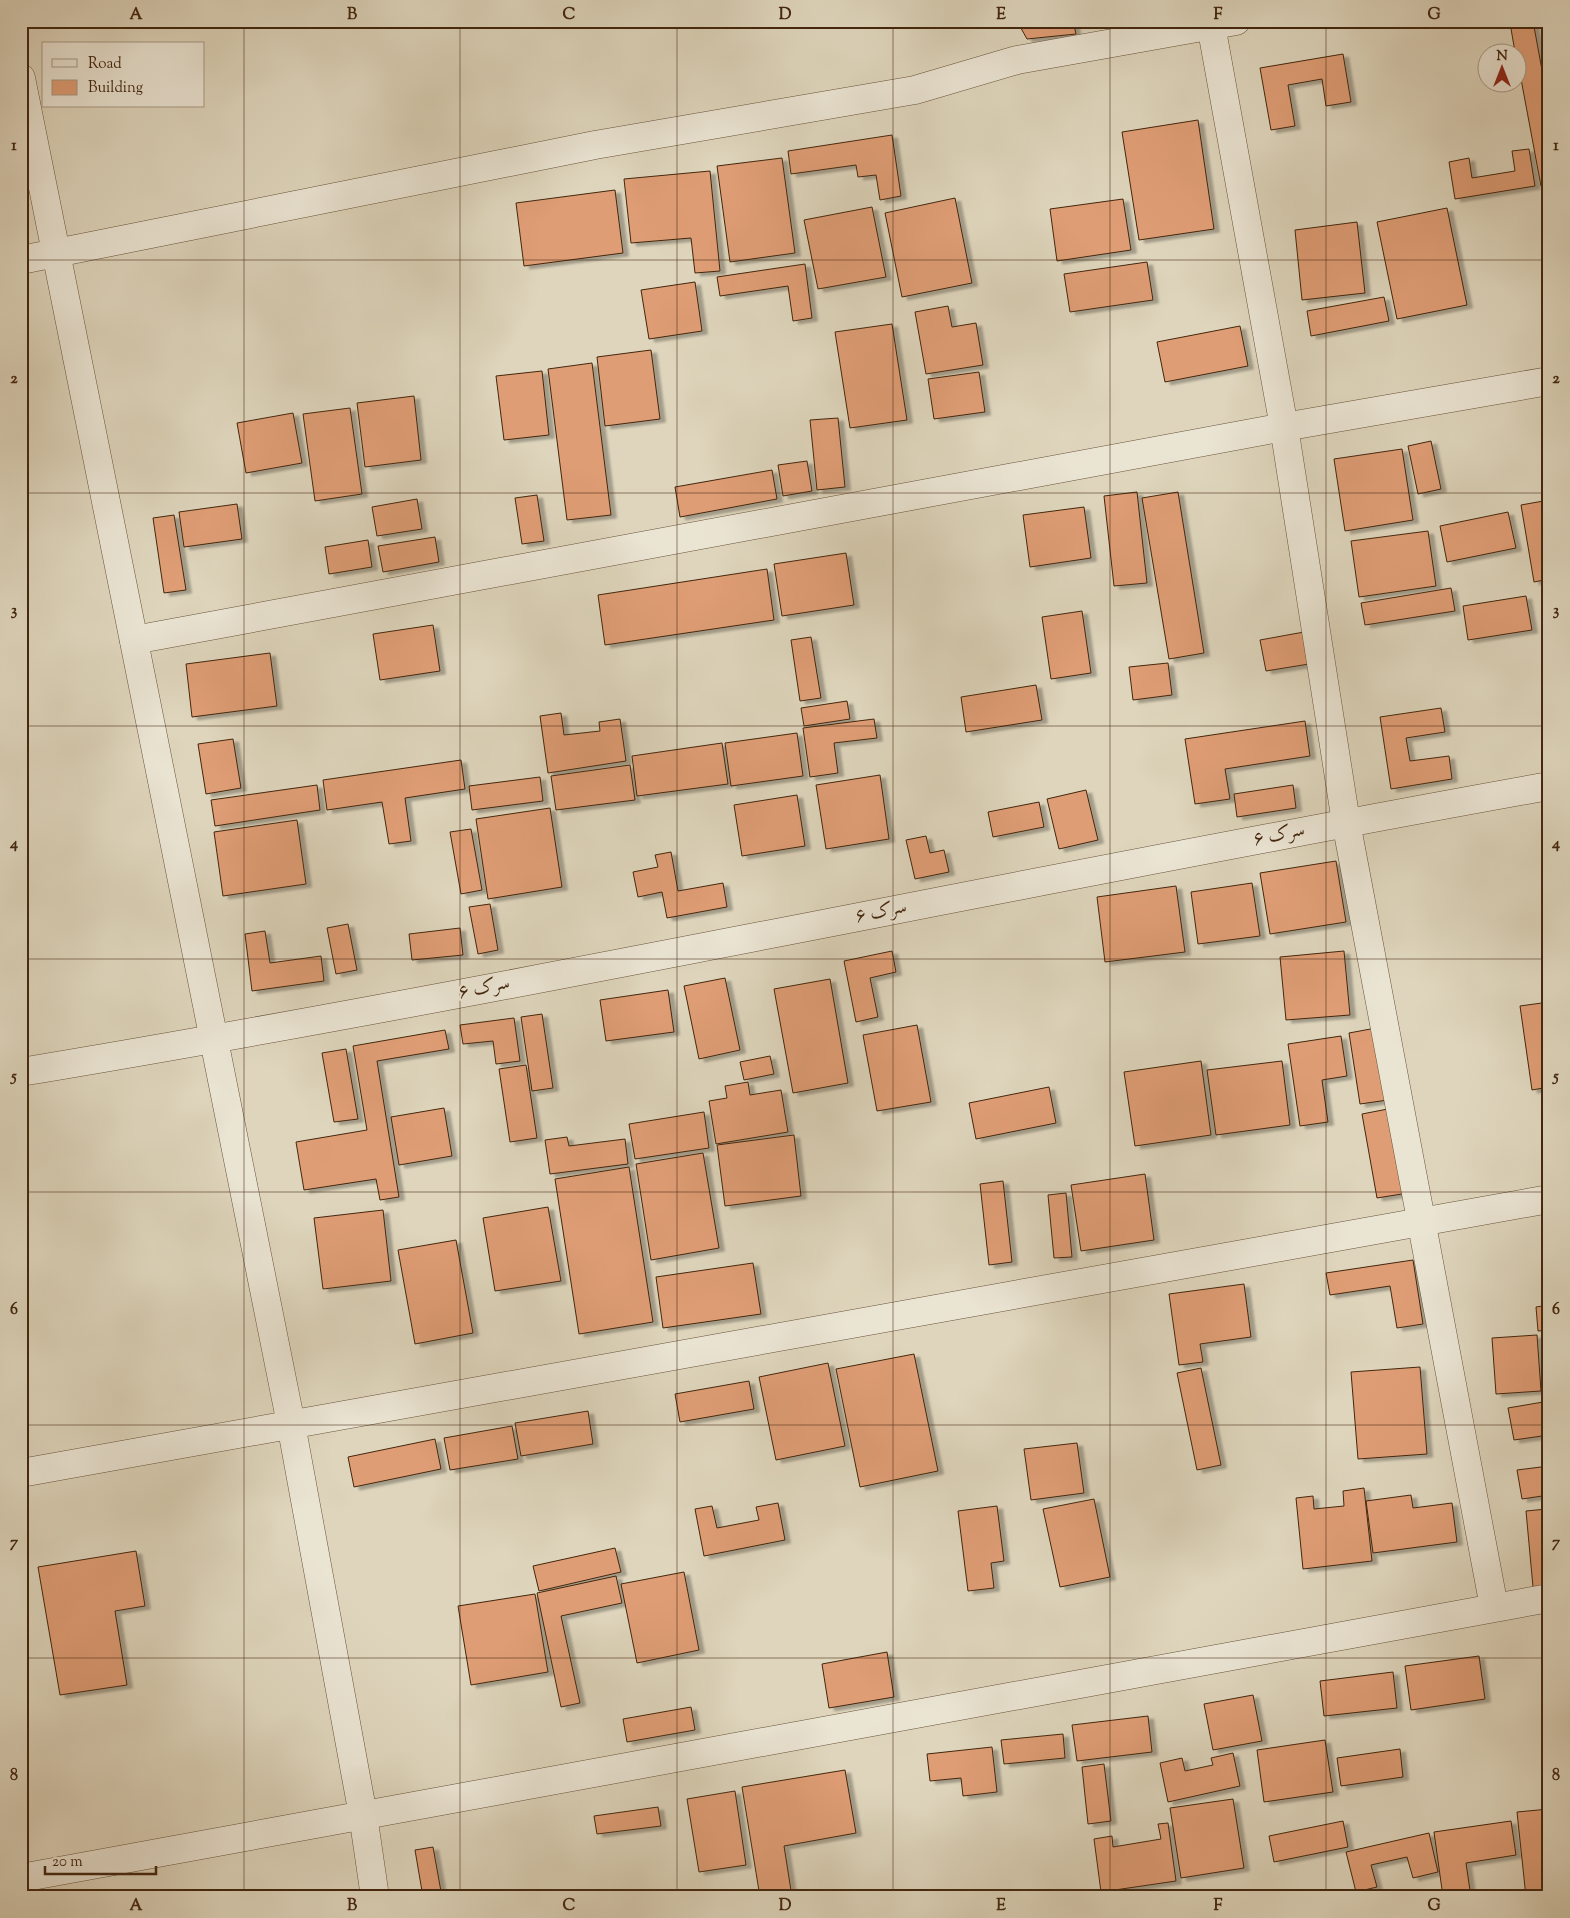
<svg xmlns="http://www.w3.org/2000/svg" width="1570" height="1918" viewBox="0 0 1570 1918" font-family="'Sorts Mill Goudy',Amiri,serif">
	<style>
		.building { fill: #df9d74; stroke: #42260e; filter: url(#shadow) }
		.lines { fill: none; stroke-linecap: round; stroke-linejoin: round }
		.minor-casing { stroke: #69523a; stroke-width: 29 }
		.minor { stroke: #eae4d3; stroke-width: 28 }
		.grid { fill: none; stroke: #42260e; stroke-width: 1; stroke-opacity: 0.55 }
		.labels { text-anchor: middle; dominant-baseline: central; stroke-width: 4; stroke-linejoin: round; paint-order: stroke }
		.street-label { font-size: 19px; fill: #42260e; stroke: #eae4d3 }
		.neatline { fill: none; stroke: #42260e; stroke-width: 2 }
		.grid-label { font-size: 16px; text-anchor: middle; font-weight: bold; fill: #42260e }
	</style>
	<defs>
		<filter id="shadow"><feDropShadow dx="5.5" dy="3" stdDeviation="1" flood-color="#0004"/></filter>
	</defs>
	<rect width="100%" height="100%" fill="#ded5bc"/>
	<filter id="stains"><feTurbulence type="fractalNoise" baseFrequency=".004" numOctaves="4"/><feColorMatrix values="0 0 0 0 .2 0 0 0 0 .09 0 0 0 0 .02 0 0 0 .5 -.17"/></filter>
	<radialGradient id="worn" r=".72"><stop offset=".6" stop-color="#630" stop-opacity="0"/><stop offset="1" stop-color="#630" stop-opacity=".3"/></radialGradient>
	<g class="building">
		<path d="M1017,21H1073L1076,34L1027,39Z"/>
		<path d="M1521,21H1533L1544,81L1549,80V184L1541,186L1518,63V52H1515L1510,23Z"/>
		<path d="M1343,54L1351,102L1326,106L1322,79L1288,85L1295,126L1271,130L1260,68Z"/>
		<path d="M1198,120L1214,229L1139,240L1122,132Z"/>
		<path d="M892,135L901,196L880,200L876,175L858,177L856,165L791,174L788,151Z"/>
		<path d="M1529,149L1535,186L1455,199L1449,162L1469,158L1472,178L1515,171L1512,151Z"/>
		<path d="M782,158L795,253L730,262L717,166Z"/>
		<path d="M710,171L720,271L695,273L691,238L631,243L624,179Z"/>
		<path d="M615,190L623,253L524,266L516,203Z"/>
		<path d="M955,198L972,283L902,297L885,213Z"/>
		<path d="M1123,199L1131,250L1057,261L1050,209Z"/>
		<path d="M872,207L886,277L818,289L804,220Z"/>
		<path d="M1447,208L1467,305L1397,319L1377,222Z"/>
		<path d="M1357,222L1365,293L1302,300L1295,230Z"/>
		<path d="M1147,262L1153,300L1070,312L1064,274Z"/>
		<path d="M805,264L812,318L793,321L788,286L720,296L717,277Z"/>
		<path d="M695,282L702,331L649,339L641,290Z"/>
		<path d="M1384,297L1389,321L1311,336L1307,311Z"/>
		<path d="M948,306L952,327L976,323L983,365L926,374L915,312Z"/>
		<path d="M892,324L907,420L850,428L835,332Z"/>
		<path d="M1240,326L1248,366L1165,382L1157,342Z"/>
		<path d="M651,350L660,419L605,426L597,357Z"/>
		<path d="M592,363L611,515L567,520L548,369Z"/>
		<path d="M542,371L549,435L504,440L496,376Z"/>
		<path d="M979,372L985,412L934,419L928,379Z"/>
		<path d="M414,396L421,460L365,467L357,403Z"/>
		<path d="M350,408L362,494L315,501L303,414Z"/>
		<path d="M293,413L302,463L246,473L237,423Z"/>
		<path d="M838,418L845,487L817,490L810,420Z"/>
		<path d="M1431,441L1441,489L1418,494L1408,446Z"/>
		<path d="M1402,449L1413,520L1345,531L1334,459Z"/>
		<path d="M807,461L812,491L783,496L778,465Z"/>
		<path d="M772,470L777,499L680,517L675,487Z"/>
		<path d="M1137,492L1147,583L1114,586L1104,496Z"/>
		<path d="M1178,492L1204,653L1169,659L1142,498Z"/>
		<path d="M537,495L544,541L522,544L515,498Z"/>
		<path d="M417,499L422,529L377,536L372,507Z"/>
		<path d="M1549,500V579L1534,582L1521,505Z"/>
		<path d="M237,504L242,539L184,547L179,512Z"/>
		<path d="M1084,507L1091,558L1030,567L1023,515Z"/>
		<path d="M1508,512L1516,548L1447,562L1440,526Z"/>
		<path d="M174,515L186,590L164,593L153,518Z"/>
		<path d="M1428,531L1436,586L1359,597L1351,541Z"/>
		<path d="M435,537L439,562L383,572L378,546Z"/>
		<path d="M368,540L372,567L329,574L325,547Z"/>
		<path d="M846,553L854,605L782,616L774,564Z"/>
		<path d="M767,569L774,620L605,645L598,595Z"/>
		<path d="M1451,588L1455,611L1365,625L1361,603Z"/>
		<path d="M1526,596L1532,630L1468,640L1463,606Z"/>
		<path d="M1082,611L1091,673L1051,679L1042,617Z"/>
		<path d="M433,625L440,671L380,680L373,634Z"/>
		<path d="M1304,632L1309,664L1266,671L1260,640Z"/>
		<path d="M811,637L821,698L800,701L791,640Z"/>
		<path d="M270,653L277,706L192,717L186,664Z"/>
		<path d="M1168,663L1172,695L1133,700L1129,667Z"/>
		<path d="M1036,685L1042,720L966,732L961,697Z"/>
		<path d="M847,701L850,719L804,726L801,708Z"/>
		<path d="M1441,708L1445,732L1406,738L1410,761L1449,756L1452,779L1391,789L1380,717Z"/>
		<path d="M561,713L564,735L600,731L599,722L620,719L626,761L548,773L540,716Z"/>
		<path d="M874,719L877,738L834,743L838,773L810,777L803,728Z"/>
		<path d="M1305,721L1310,756L1225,769L1230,799L1195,804L1185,739Z"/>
		<path d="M797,733L803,776L731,786L725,743Z"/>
		<path d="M233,739L241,788L206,794L198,744Z"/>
		<path d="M722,743L728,784L637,796L632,756Z"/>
		<path d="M461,760L465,789L405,798L411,841L389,844L382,802L327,810L323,780Z"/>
		<path d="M630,765L635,800L556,810L551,776Z"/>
		<path d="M880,775L889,839L826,849L816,785Z"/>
		<path d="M540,777L543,801L472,810L469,786Z"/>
		<path d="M317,785L320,810L215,826L211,800Z"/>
		<path d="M1293,785L1296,808L1237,817L1234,794Z"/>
		<path d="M1086,790L1098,840L1059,849L1047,799Z"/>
		<path d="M797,795L805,846L742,856L734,805Z"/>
		<path d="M1039,802L1044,827L993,837L988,812Z"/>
		<path d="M550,808L562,887L488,899L476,819Z"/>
		<path d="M297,820L306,884L223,896L214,832Z"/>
		<path d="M471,829L482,890L461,894L450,832Z"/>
		<path d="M926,836L930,853L944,850L949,872L915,879L906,840Z"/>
		<path d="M671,852L678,891L723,883L727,907L667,918L662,892L638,897L633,872L658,867L655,855Z"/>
		<path d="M1336,861L1346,922L1270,934L1260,873Z"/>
		<path d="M1252,883L1260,936L1198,944L1191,892Z"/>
		<path d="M1176,886L1185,952L1105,962L1097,897Z"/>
		<path d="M490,904L498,950L478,954L469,907Z"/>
		<path d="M348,924L357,970L336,974L327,928Z"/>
		<path d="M460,928L463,955L412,960L409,934Z"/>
		<path d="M265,931L270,963L321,956L324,981L252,991L245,934Z"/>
		<path d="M892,951L896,972L870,978L878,1017L856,1022L844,961Z"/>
		<path d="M1344,951L1350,1015L1286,1020L1280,957Z"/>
		<path d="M725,978L740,1050L699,1059L684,986Z"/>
		<path d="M830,979L848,1083L793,1093L774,989Z"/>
		<path d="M668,990L674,1032L606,1041L600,1000Z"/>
		<path d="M1549,1002V1087L1532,1090L1520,1006Z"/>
		<path d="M542,1014L553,1088L532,1091L521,1017Z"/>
		<path d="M514,1018L520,1061L496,1064L493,1041L463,1044L460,1025Z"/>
		<path d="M917,1025L931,1102L877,1111L863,1035Z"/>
		<path d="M1376,1028L1388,1100L1360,1104L1349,1033Z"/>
		<path d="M445,1030L449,1049L377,1061L399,1197L380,1200L376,1179L304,1190L296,1142L367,1130L353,1046Z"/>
		<path d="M1341,1036L1347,1076L1322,1080L1328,1122L1300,1126L1288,1044Z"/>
		<path d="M346,1049L358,1119L334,1122L322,1053Z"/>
		<path d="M770,1056L774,1074L744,1080L740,1062Z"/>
		<path d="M1201,1061L1211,1135L1135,1146L1124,1072Z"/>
		<path d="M1282,1061L1290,1125L1216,1135L1207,1070Z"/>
		<path d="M526,1065L537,1138L510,1142L499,1069Z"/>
		<path d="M748,1082L750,1095L781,1090L788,1132L716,1144L709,1101L727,1098L725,1086Z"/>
		<path d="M1049,1087L1056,1123L976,1139L969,1103Z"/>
		<path d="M444,1108L452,1156L399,1165L391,1117Z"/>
		<path d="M1393,1108L1408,1193L1377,1198L1362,1114Z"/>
		<path d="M704,1112L709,1148L635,1159L629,1124Z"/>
		<path d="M794,1135L801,1196L725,1206L717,1145Z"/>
		<path d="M567,1137L569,1146L625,1139L628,1164L550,1174L545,1140Z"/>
		<path d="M703,1153L719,1248L651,1260L636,1164Z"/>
		<path d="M629,1167L653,1322L579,1334L555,1179Z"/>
		<path d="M1145,1174L1154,1240L1081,1251L1071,1185Z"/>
		<path d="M1003,1181L1012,1262L989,1265L980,1184Z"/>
		<path d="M1066,1193L1072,1257L1054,1258L1048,1195Z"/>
		<path d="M548,1207L561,1281L495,1291L483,1218Z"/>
		<path d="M383,1210L391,1281L323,1289L314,1218Z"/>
		<path d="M456,1240L473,1333L415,1344L398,1250Z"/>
		<path d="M1413,1260L1423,1324L1397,1328L1390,1286L1330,1295L1326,1273Z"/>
		<path d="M753,1263L761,1314L663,1328L656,1277Z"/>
		<path d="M1244,1284L1251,1337L1200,1344L1203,1362L1179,1365L1169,1294Z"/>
		<path d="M1549,1305V1330L1538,1331L1536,1307Z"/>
		<path d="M1537,1335L1541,1391L1496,1394L1492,1338Z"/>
		<path d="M914,1354L938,1471L860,1487L836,1369Z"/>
		<path d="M828,1363L845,1446L776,1460L759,1377Z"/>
		<path d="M1420,1367L1427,1454L1358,1459L1351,1372Z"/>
		<path d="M1201,1368L1221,1465L1197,1470L1177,1373Z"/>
		<path d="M749,1381L754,1409L680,1422L675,1394Z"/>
		<path d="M1549,1401V1435L1514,1440L1508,1408Z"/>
		<path d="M588,1411L593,1444L521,1456L515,1423Z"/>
		<path d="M512,1426L518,1459L450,1470L444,1438Z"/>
		<path d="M435,1439L441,1469L354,1487L348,1457Z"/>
		<path d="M1077,1443L1084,1493L1031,1500L1024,1449Z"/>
		<path d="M1549,1466V1495L1522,1499L1517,1470Z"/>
		<path d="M1364,1488L1372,1561L1303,1569L1296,1498L1313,1496L1314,1509L1344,1506L1343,1491Z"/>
		<path d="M1411,1495L1413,1508L1452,1503L1457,1542L1373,1553L1366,1501Z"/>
		<path d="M1094,1499L1110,1577L1060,1587L1043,1509Z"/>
		<path d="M778,1503L785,1540L704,1556L695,1509L712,1506L717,1528L759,1520L756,1507Z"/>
		<path d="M997,1506L1004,1561L991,1563L994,1588L968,1591L958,1511Z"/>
		<path d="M1547,1509L1549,1585L1533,1587L1526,1511Z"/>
		<path d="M615,1548L621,1572L539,1591L533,1566Z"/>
		<path d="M136,1551L145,1606L115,1611L127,1685L60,1695L38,1567Z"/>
		<path d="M684,1572L699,1650L637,1663L621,1584Z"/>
		<path d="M616,1576L622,1603L561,1616L580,1703L561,1707L537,1593Z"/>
		<path d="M535,1594L548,1672L471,1685L458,1606Z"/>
		<path d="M887,1652L894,1697L829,1708L822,1664Z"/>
		<path d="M1479,1656L1485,1699L1411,1710L1405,1666Z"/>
		<path d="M1393,1672L1397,1708L1324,1716L1320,1681Z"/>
		<path d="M1253,1695L1262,1741L1213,1750L1204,1704Z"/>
		<path d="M691,1707L695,1730L627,1742L623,1719Z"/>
		<path d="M1148,1716L1152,1752L1077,1761L1072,1725Z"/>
		<path d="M1063,1734L1065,1758L1004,1764L1001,1740Z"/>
		<path d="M1325,1740L1333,1792L1264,1802L1257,1750Z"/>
		<path d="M992,1747L997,1792L963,1796L961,1778L930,1781L927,1754Z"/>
		<path d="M1400,1749L1403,1777L1341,1786L1337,1758Z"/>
		<path d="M1233,1753L1240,1786L1168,1802L1160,1763L1182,1758L1185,1771L1213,1765L1211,1758Z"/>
		<path d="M1104,1764L1111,1821L1088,1824L1082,1767Z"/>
		<path d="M845,1770L856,1833L784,1846L792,1897H760L742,1787Z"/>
		<path d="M735,1791L746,1865L699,1872L687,1799Z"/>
		<path d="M1233,1799L1244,1868L1181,1878L1170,1808Z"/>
		<path d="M658,1807L661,1826L597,1834L594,1816Z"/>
		<path d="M1549,1809V1896L1526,1897L1517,1812Z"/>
		<path d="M1343,1821L1348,1847L1274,1862L1269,1836Z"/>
		<path d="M1511,1821L1516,1855L1466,1863L1471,1897H1443L1434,1832Z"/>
		<path d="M1168,1823L1176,1881L1101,1892L1094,1839L1112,1836L1113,1847L1161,1839L1158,1824Z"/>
		<path d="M1429,1833L1438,1872L1413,1878L1407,1857L1371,1865L1377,1887L1356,1892L1346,1852Z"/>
		<path d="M433,1847L442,1897H423L415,1850Z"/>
		<path d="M724,1893L725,1897H686Z"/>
	</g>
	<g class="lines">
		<g class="minor-casing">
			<g id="minor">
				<path d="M1211,25L1284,427L1346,822L1494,1607"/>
				<path d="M21,78L291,1424L363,1815L375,1897"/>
				<path d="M21,260L595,145L915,90L1017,60L1236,21"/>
				<path d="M134,640L1284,427L1549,381"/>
				<path d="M21,1072C532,987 1039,877 1549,786"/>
				<path d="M21,1473L1549,1199"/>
				<path d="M21,1878L1549,1598"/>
			</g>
		</g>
		<use href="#minor" class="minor"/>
	</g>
	<path class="grid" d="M244,21V1897M460,21V1897M677,21V1897M893,21V1897M1110,21V1897M1326,21V1897M21,260H1549M21,493H1549M21,726H1549M21,959H1549M21,1192H1549M21,1425H1549M21,1658H1549"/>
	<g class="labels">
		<g class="street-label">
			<text transform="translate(1279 835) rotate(-11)">سرک ۶</text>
			<text transform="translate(881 912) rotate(-11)">سرک ۶</text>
			<text transform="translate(484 988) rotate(-11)">سرک ۶</text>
		</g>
	</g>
	<rect width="1570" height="1918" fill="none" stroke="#ded5bc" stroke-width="55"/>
	<rect x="42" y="42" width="162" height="65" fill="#eae4d3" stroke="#a79884"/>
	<rect x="52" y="59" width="25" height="8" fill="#eae4d3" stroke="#a79884"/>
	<text x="88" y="68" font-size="15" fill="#42260e">Road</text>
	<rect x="52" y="80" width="25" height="15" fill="#df9d74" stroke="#a79884"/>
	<text x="88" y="92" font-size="15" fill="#42260e">Building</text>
	<g transform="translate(1502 68)"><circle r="24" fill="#eae4d3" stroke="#a79884"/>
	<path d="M0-4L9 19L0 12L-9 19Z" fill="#8f2418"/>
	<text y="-8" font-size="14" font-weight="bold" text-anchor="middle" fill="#42260e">N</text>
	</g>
	<path d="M45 1866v8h111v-8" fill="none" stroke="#42260e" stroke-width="2.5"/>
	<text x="52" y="1866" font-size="15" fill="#42260e" stroke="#eae4d3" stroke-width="4" paint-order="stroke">20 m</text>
	<rect x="28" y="28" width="1514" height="1862" class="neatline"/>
	<g class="grid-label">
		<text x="136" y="19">A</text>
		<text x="352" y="19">B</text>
		<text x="569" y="19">C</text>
		<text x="785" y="19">D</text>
		<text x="1001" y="19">E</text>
		<text x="1218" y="19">F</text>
		<text x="1434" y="19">G</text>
		<text x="14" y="150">1</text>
		<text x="1556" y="150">1</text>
		<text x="14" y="383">2</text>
		<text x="1556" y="383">2</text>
		<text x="14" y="615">3</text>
		<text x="1556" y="615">3</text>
		<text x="14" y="848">4</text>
		<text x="1556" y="848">4</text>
		<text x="14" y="1081">5</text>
		<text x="1556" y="1081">5</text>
		<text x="14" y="1314">6</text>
		<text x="1556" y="1314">6</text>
		<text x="14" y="1547">7</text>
		<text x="1556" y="1547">7</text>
		<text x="14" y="1780">8</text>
		<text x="1556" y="1780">8</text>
		<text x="136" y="1910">A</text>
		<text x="352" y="1910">B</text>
		<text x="569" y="1910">C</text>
		<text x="785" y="1910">D</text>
		<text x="1001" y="1910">E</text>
		<text x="1218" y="1910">F</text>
		<text x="1434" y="1910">G</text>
	</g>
	<rect width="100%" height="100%" filter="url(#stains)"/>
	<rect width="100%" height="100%" fill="url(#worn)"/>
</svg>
